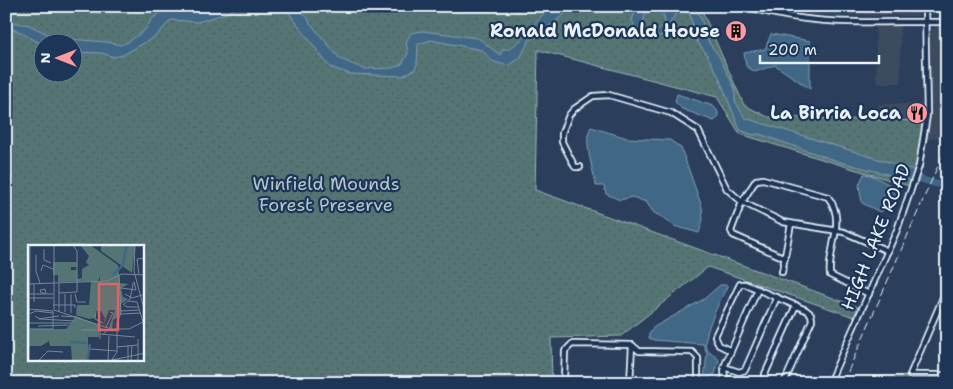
<svg xmlns="http://www.w3.org/2000/svg" width="953" height="389" viewBox="0 0 953 389" font-family="'Shantell Sans',sans-serif">
	<style>
		.built { fill: #3c4c61 }
		.park { fill: url(#park-dots); stroke: #9eb3b6; fill-rule: evenodd }
		.water { fill: #3f6886; stroke: #839fb4 }
		.lines { fill: none; stroke-linecap: round; stroke-linejoin: round }
		.river { stroke: #3f6886; stroke-width: 7 }
		.minor-casing { stroke: #e8f1f8; stroke-width: 8 }
		.minor { stroke: #1d3557; stroke-width: 4.5 }
		.rail { stroke: #e8f1f8; stroke-width: 1; stroke-dasharray: 8 4; stroke-linecap: butt }
		.labels { text-anchor: middle; dominant-baseline: central; stroke-width: 4.5; stroke-linejoin: round; paint-order: stroke }
		.poi-label { font-size: 18px; font-weight: bold; fill: #e8f1f8; stroke: #1d3557; text-anchor: end }
		.park-label { font-size: 18px; fill: #b5c6ca; stroke: #1d3557 }
		.street-label { font-size: 18px; fill: #e8f1f8; stroke: #1d3557 }
		.inset-river { fill: none; stroke: #3f6886; stroke-width: 2.5 }
		.inset-road { fill: none; stroke: #77869a; stroke-width: 1 }
		.view { fill: #db6466; fill-opacity: 0.15; stroke: #db6466; stroke-width: 2.5 }
		.inset-edge { fill: none; stroke: #e8f1f8; stroke-width: 2.5 }
	</style>
	<defs>
		<pattern id="park-dots" width="8" height="8" patternUnits="userSpaceOnUse" patternTransform="scale(1.25)"><rect width="8" height="8" fill="#557574"/><path d="M2 2h.1M6 6h.1" fill="none" stroke="#4e5e5f" stroke-width="1.8" stroke-linecap="round"/></pattern>
	</defs>
	<rect width="100%" height="100%" fill="#2b3f5c"/>
	<filter id="ink" filterUnits="userSpaceOnUse"><feTurbulence type="fractalNoise" baseFrequency=".02" numOctaves="2"/><feDisplacementMap in="SourceGraphic" scale="10" xChannelSelector="R" yChannelSelector="G"/><feConvolveMatrix kernelMatrix="1 2 1 2 8 2 1 2 1" color-interpolation-filters="sRGB"/></filter>
	<g filter="url(#ink)">
		<g class="built">
			<path d="M758,6H922V9L918,16L812,15L784,13Z"/>
			<path d="M875,22H900L901,83H877Z"/>
			<path d="M947,25V134L945,137L927,139L930,117V34L935,26Z"/>
			<path d="M879,104H924L923,121L879,120Z"/>
		</g>
		<g class="park">
			<path d="M6,6H700L744,105L768,117L923,121L918,158L909,186L740,134L717,97L538,50L535,190L858,307L854,317L708,267L621,336L551,338L552,383H6ZM42,42H72V72H42ZM29,246H142V360H29Z"/>
			<path d="M947,377V383H851L853,379Z"/>
		</g>
		<g class="water">
			<path d="M195,6H238L227,13L198,22L171,20L156,36L123,55L114,57L102,53L73,52L72,42L42,44L16,30H6V21L29,25L55,38L107,42L120,45L128,42L144,31L152,19L160,13L169,9L179,10Z"/>
			<path d="M284,6H295L307,17L310,23L340,59L364,69L393,68L402,64L408,53L406,42L411,33L423,31L478,38L500,55L503,49H509L522,39L550,6H574L539,35L530,39L520,58L508,66L492,61L482,50L431,40L418,44L417,64L415,69L403,76L350,74L330,67L325,61Z"/>
			<path d="M639,6H647C646,13 642,20 644,26C648,43 661,30 665,21L663,14L666,6L693,7L700,16L709,43L719,56L735,89V101L745,118L914,170L910,180L840,162L759,134L753,135L740,130L718,75L707,55L697,41L690,15L685,9L678,10L663,35L643,40L636,33L632,19Z"/>
			<path d="M771,34L810,41V89L775,65L755,72L746,66L744,53L765,49Z"/>
			<path d="M677,94L713,106L717,110L719,117L714,121L682,109L675,102Z"/>
			<path d="M591,127L627,138L670,140L681,148L702,207L703,219L699,233L674,226L666,219L654,213L646,202L632,197L620,200L606,194L604,186H596C594,170 582,141 591,127Z"/>
			<path d="M864,174L871,175L896,188C896,199 890,207 880,212L862,203L859,185Z"/>
			<path d="M720,285H727V287C721,298 702,336 706,347C708,354 715,354 719,360L715,374L704,381L707,353L703,344L654,340L649,338V334L654,327L704,299Z"/>
		</g>
		<g class="lines">
			<path class="river" d="M903,174L947,187"/>
			<g class="minor-casing">
				<g id="minor">
					<path d="M746,6C810,28 881,21 947,22"/>
					<path d="M580,167H575L562,142V133L569,115L574,109L593,96L609,95L671,113L698,130L727,189L742,202L783,222L844,232L888,251"/>
					<path d="M785,258L733,235L731,231L742,202L756,180L763,179L828,197C847,221 827,249 830,275L869,294"/>
					<path d="M782,272L791,224"/>
					<path d="M947,288L910,375H947"/>
					<path d="M731,351L719,345L715,336L740,284H745L806,310L811,314L812,320L784,383"/>
					<path d="M724,367L739,372L745,370L777,297"/>
					<path d="M568,383L564,379L565,351L572,344L632,345L639,351L692,352L698,358V383"/>
					<path d="M630,383L632,345"/>
					<path d="M715,383L728,379L743,383"/>
					<path d="M725,383L724,367L758,289"/>
					<path d="M766,383L765,374L796,305"/>
					<path d="M829,383L897,230L919,166L927,115L925,6"/>
				</g>
			</g>
			<use href="#minor" class="minor"/>
			<path class="rail" d="M843,383L947,145"/>
		</g>
	</g>
	<defs>
		<g id="building-disc" transform="scale(1.125)"><circle r="9.5" fill="#ff9aa2" stroke="#1d3557"/><path d="M-4-6H4V6H1V3H-1V6H-4ZM-2.5-4.3h1.7v1.8h-1.7ZM.8-4.3h1.7v1.8H.8ZM-2.5-1h1.7V.8h-1.7ZM.8-1h1.7V.8H.8Z" fill="#111"/></g>
		<g id="restaurant-disc" transform="scale(1.125)"><circle r="9.5" fill="#ff9aa2" stroke="#1d3557"/><path d="M-5-6h1v4h1v-4h1v4h1v-4h1v5L-1.5 .5V6h-2V.5L-5-1ZM5-6V6H3V1.5H1.5Q1.5-4 5-6Z" fill="#111"/></g>
	</defs>
	<g fill-rule="evenodd">
		<use href="#building-disc" x="736" y="31"/>
		<use href="#restaurant-disc" x="917" y="113"/>
	</g>
	<g class="labels">
		<g class="poi-label">
			<text x="720" y="31">Ronald McDonald House</text>
			<text x="901" y="113">La Birria Loca</text>
		</g>
		<g class="park-label">
			<text x="326" y="184">Winfield Mounds<tspan x="326" dy="21">Forest Preserve</tspan></text>
		</g>
		<g class="street-label">
			<text transform="translate(876 237) rotate(-68)">HIGH LAKE ROAD</text>
		</g>
	</g>
	<g transform="translate(28 245)">
		<rect width="116" height="116" fill="#2b3f5c"/>
		<path d="M52,0H62L90,20L92,38L101,39L93,43L95,52L100,54L93,59V69L85,75L84,84L81,83L87,65H81L75,81L77,73L73,66H67V73L61,74L48,70L49,60H61L63,37L72,36V32L70,36L30,37V30H25V17H49V22H43V25H49V34L54,33V24L61,20L58,17L61,11ZM73,0H107L104,28L73,6ZM48,71L71,80V92H60V116H44L43,101H22L21,96L13,101H1V84H38Z" fill="#557574"/>
		<path class="inset-river" d="M85,30L95,20L98,2L102,0M42,97L59,98M59,116L62,99"/>
		<path class="inset-road" d="M26,0V65L83,84H101L117,76M107,0L106,26L117,68M16,4V15L23,18M8,10V26L12,38M13,26L15,20L25,24M111,30L109,14L117,13M0,39L79,36L94,29L117,30M93,43L108,45L106,37L104,40M17,44L18,48H13L12,45ZM31,48L49,47V6L45,0M1,49H25M47,49L49,57H58M97,49L104,53L117,49M2,53H25M100,56L109,57L115,77M6,57V39M95,59L99,62H110M96,59L102,54L105,40M25,60H47V63M1,64L25,66M31,66V38M68,66L67,74L75,78M93,66L111,65M37,67V49M43,68V49M1,69L8,66L25,68M93,69L113,68M7,71L12,74L47,76M33,71L48,72M10,74L31,71M1,78H43M10,81L40,80M78,82L85,68L82,67M1,84H25V66M53,85H72M72,89L107,92M72,94V83L78,86L75,90M110,94V116M89,102L110,100M62,104L89,106M84,115L117,108M1,116L2,0M10,116L20,106L35,107M80,116L81,91M83,116L89,107V78L93,68L91,30M100,116V100M103,116L104,100"/>
		<path class="view" d="M71,39H90V85H71Z"/>
		<rect width="116" height="116" class="inset-edge"/>
	</g>
	<rect width="953" height="389" fill="none" stroke="#1d3557" stroke-width="25"/>
	<rect x="12" y="12" width="928" height="364" fill="none" stroke="#e8f1f8" stroke-width="2" filter="url(#ink)"/>
	<g transform="translate(58 58) rotate(270)"><circle r="24" fill="#1d3557" stroke="#6e8097"/>
	<path d="M0-4L9 19L0 12L-9 19Z" fill="#ff9aa2"/>
	<text y="-8" font-size="14" font-weight="bold" text-anchor="middle" fill="#e8f1f8">N</text>
	</g>
	<path d="M760 55v8h119v-8" fill="none" stroke="#e8f1f8" stroke-width="2.5"/>
	<text x="768" y="55" font-size="15" fill="#e8f1f8" stroke="#1d3557" stroke-width="4" paint-order="stroke">200 m</text>
</svg>
